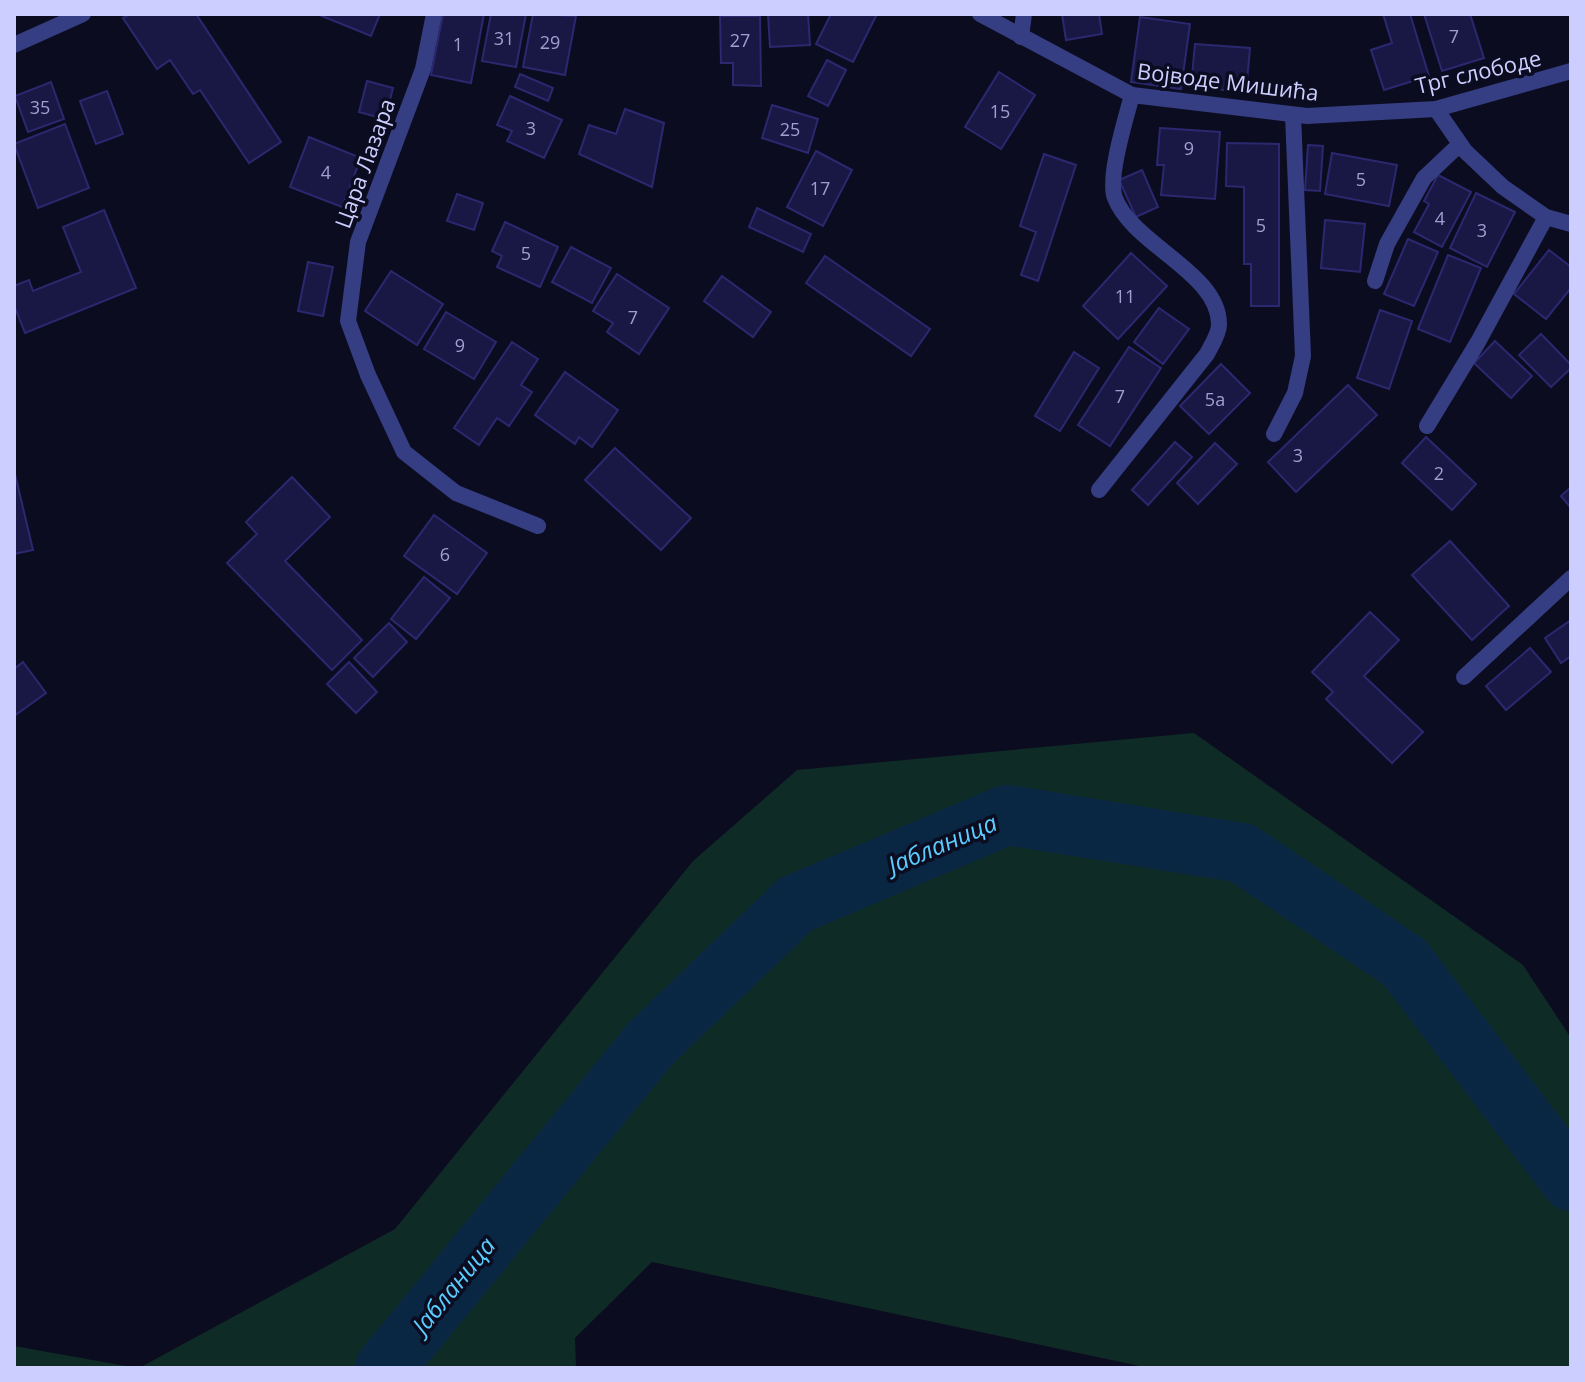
<svg xmlns="http://www.w3.org/2000/svg" width="1585" height="1382" viewBox="0 0 1585 1382" font-family="'Open Sans',sans-serif">
	<style>
		.green { fill: #0f2b26 }
		.lines { fill: none; stroke-linecap: round; stroke-linejoin: round }
		.river { stroke: #092743; stroke-width: 60 }
		.building { fill: #191743; stroke: #2b2870; stroke-width: 2 }
		.lane { stroke: #353e82; stroke-width: 16 }
		.street { stroke: #353e82; stroke-width: 16 }
		.labels { text-anchor: middle; dominant-baseline: central; stroke-width: 7; stroke-linejoin: round; paint-order: stroke }
		.number-label { font-size: 18px; fill: #9fa0d0 }
		.street-label { font-size: 22px; fill: #ccceff; stroke: #0c0c21 }
		.water-label { font-size: 24px; font-style: italic; fill: #5acdff; stroke: #0c0c21 }
	</style>
	<rect width="100%" height="100%" fill="#0c0c21"/>
	<g class="green">
		<path d="M1194,733L1523,965L1571,1038V1368H1149L652,1262L575,1338L576,1368H139L395,1229L693,861L797,770Z"/>
		<path d="M14,1346L137,1368H14Z"/>
	</g>
	<g class="lines">
		<path class="river" d="M385,1368L651,1043L796,904L1007,815L1242,853L1404,962L1571,1181"/>
	</g>
	<g class="building">
		<path d="M130,14H196L281,142L249,163L200,90L193,94L170,60L157,69L123,18Z"/>
		<path d="M317,14H380L371,36Z"/>
		<path d="M443,14H484L471,83L431,75Z"/>
		<path d="M491,14H526L516,67L482,61Z"/>
		<path d="M533,14L576,16L565,75L523,67Z"/>
		<path d="M768,14H808L810,45L770,47Z"/>
		<path d="M831,14H877L853,62L816,44Z"/>
		<path d="M1062,14H1099L1102,34L1066,40Z"/>
		<path d="M1383,14H1410L1429,76L1384,90L1371,50L1392,43Z"/>
		<path d="M1424,14H1470L1484,58L1442,71Z"/>
		<path d="M720,16H760L761,86L733,85V63H721Z"/>
		<path d="M1140,17L1190,24L1181,89L1131,82Z"/>
		<path d="M1195,44L1250,48L1246,92L1191,87Z"/>
		<path d="M827,60L846,70L828,106L808,96Z"/>
		<path d="M999,72L1035,95L1001,149L965,127Z"/>
		<path d="M520,74L553,88L548,101L515,87Z"/>
		<path d="M367,81L393,88L385,119L359,112Z"/>
		<path d="M51,82L64,119L28,132L15,96Z"/>
		<path d="M107,91L123,134L96,144L80,101Z"/>
		<path d="M510,96L562,120L544,158L507,141L512,131L497,125Z"/>
		<path d="M772,105L818,119L808,153L762,138Z"/>
		<path d="M625,109L664,123L652,187L579,154L589,125L616,134Z"/>
		<path d="M65,124L89,188L38,208L14,144Z"/>
		<path d="M1160,128L1220,132L1215,199L1161,195L1164,165H1157Z"/>
		<path d="M309,137L361,158L342,207L290,187Z"/>
		<path d="M1227,143L1279,144V306H1251V264H1244V187L1226,186Z"/>
		<path d="M1308,145L1323,146L1320,191L1305,190Z"/>
		<path d="M816,151L852,170L823,226L787,207Z"/>
		<path d="M1332,153L1397,165L1389,206L1325,194Z"/>
		<path d="M1044,154L1076,165L1038,281L1021,275L1036,232L1020,226Z"/>
		<path d="M1142,170L1158,207L1136,217L1119,180Z"/>
		<path d="M1438,175L1471,192L1442,247L1414,232L1429,204L1424,201Z"/>
		<path d="M1476,193L1515,212L1487,267L1450,248Z"/>
		<path d="M457,194L483,203L474,230L447,221Z"/>
		<path d="M757,208L811,234L803,252L749,227Z"/>
		<path d="M104,210L136,288L25,333L14,305V286L29,280L33,291L81,272L63,227Z"/>
		<path d="M1325,220L1365,224L1360,272L1321,268Z"/>
		<path d="M505,222L558,247L540,287L497,267L502,256L492,251Z"/>
		<path d="M1408,239L1438,252L1414,306L1384,294Z"/>
		<path d="M571,247L611,268L592,303L552,282Z"/>
		<path d="M1549,250L1571,267V288L1546,319L1514,294Z"/>
		<path d="M1131,253L1167,286L1118,339L1083,306Z"/>
		<path d="M1448,255L1481,268L1450,342L1418,329Z"/>
		<path d="M825,256L930,329L911,356L806,283Z"/>
		<path d="M308,262L333,267L323,316L298,311Z"/>
		<path d="M391,271L443,304L417,345L365,311Z"/>
		<path d="M617,274L669,308L639,354L607,332L613,323L593,311Z"/>
		<path d="M722,276L771,312L753,337L704,301Z"/>
		<path d="M1159,308L1189,329L1163,364L1134,342Z"/>
		<path d="M1380,310L1412,321L1389,389L1357,378Z"/>
		<path d="M446,312L496,342L474,379L424,349Z"/>
		<path d="M1541,334L1571,365V368L1551,387L1519,355Z"/>
		<path d="M1495,341L1532,376L1511,398L1474,363Z"/>
		<path d="M512,342L538,359L521,385L532,392L509,426L497,418L479,445L454,428Z"/>
		<path d="M1129,347L1161,368L1110,446L1078,425Z"/>
		<path d="M1074,352L1099,368L1060,431L1035,416Z"/>
		<path d="M1221,364L1250,393L1209,434L1180,406Z"/>
		<path d="M565,372L618,410L592,447L579,437L575,444L535,415Z"/>
		<path d="M1348,385L1377,415L1296,492L1268,462Z"/>
		<path d="M1426,437L1476,484L1452,510L1402,463Z"/>
		<path d="M1175,442L1192,457L1148,505L1132,490Z"/>
		<path d="M1215,443L1237,464L1198,504L1177,483Z"/>
		<path d="M615,448L691,518L661,550L585,480Z"/>
		<path d="M14,470L33,550L14,554Z"/>
		<path d="M292,477L330,517L285,561L362,640L332,670L227,563L257,534L246,522Z"/>
		<path d="M1571,487V508L1561,496Z"/>
		<path d="M434,515L487,553L457,594L404,556Z"/>
		<path d="M1450,541L1509,606L1472,640L1412,575Z"/>
		<path d="M424,577L450,598L416,639L391,619Z"/>
		<path d="M1370,612L1399,640L1364,676L1423,732L1392,763L1326,699L1333,692L1312,672Z"/>
		<path d="M1571,620V656L1561,663L1545,638Z"/>
		<path d="M389,623L407,642L373,677L354,658Z"/>
		<path d="M1530,648L1551,672L1506,710L1486,686Z"/>
		<path d="M23,662L46,693L14,716V669Z"/>
		<path d="M349,662L377,692L356,713L327,684Z"/>
	</g>
	<g class="lines">
		<g class="lane">
			<path d="M1375,281L1387,244L1424,178L1460,144"/>
			<path d="M1427,426L1478,342L1546,217"/>
			<path d="M1274,434L1295,393L1303,356L1293,115"/>
			<path d="M1099,490L1207,354C1211,346 1219,334 1219,325C1220,273 1133,245 1115,198C1107,178 1126,118 1132,95"/>
			<path d="M1464,677L1571,578"/>
		</g>
		<g class="street">
			<path d="M434,14L423,69L358,242L348,321L368,375L404,452L456,493L538,526"/>
			<path d="M980,14L1132,95L1307,116L1436,109L1571,71"/>
			<path d="M1021,37L1024,14"/>
			<path d="M14,45L83,14"/>
			<path d="M1436,109L1465,151L1503,187L1546,217L1571,224"/>
		</g>
	</g>
	<g class="labels">
		<g class="number-label">
			<text x="1454" y="36">7</text>
			<text x="504" y="38">31</text>
			<text x="740" y="40">27</text>
			<text x="550" y="42">29</text>
			<text x="458" y="44">1</text>
			<text x="40" y="107">35</text>
			<text x="1000" y="111">15</text>
			<text x="531" y="128">3</text>
			<text x="790" y="129">25</text>
			<text x="1189" y="148">9</text>
			<text x="326" y="172">4</text>
			<text x="1361" y="179">5</text>
			<text x="820" y="188">17</text>
			<text x="1440" y="218">4</text>
			<text x="1261" y="225">5</text>
			<text x="1482" y="230">3</text>
			<text x="526" y="253">5</text>
			<text x="1125" y="296">11</text>
			<text x="633" y="317">7</text>
			<text x="460" y="345">9</text>
			<text x="1120" y="396">7</text>
			<text x="1215" y="399">5a</text>
			<text x="1298" y="455">3</text>
			<text x="1439" y="473">2</text>
			<text x="445" y="554">6</text>
		</g>
		<g class="street-label">
			<text transform="translate(1478 71) rotate(-13)">Трг слободе</text>
			<text transform="translate(1228 81) rotate(7)">Војводе Мишића</text>
			<text transform="translate(364 163) rotate(-70)">Цара Лазара</text>
		</g>
		<g class="water-label">
			<text transform="translate(942 843) rotate(-23)">Јабланица</text>
			<text transform="translate(453 1285) rotate(-51)">Јабланица</text>
		</g>
	</g>
	<rect width="1585" height="1382" fill="none" stroke="#ccceff" stroke-width="32"/>
</svg>
